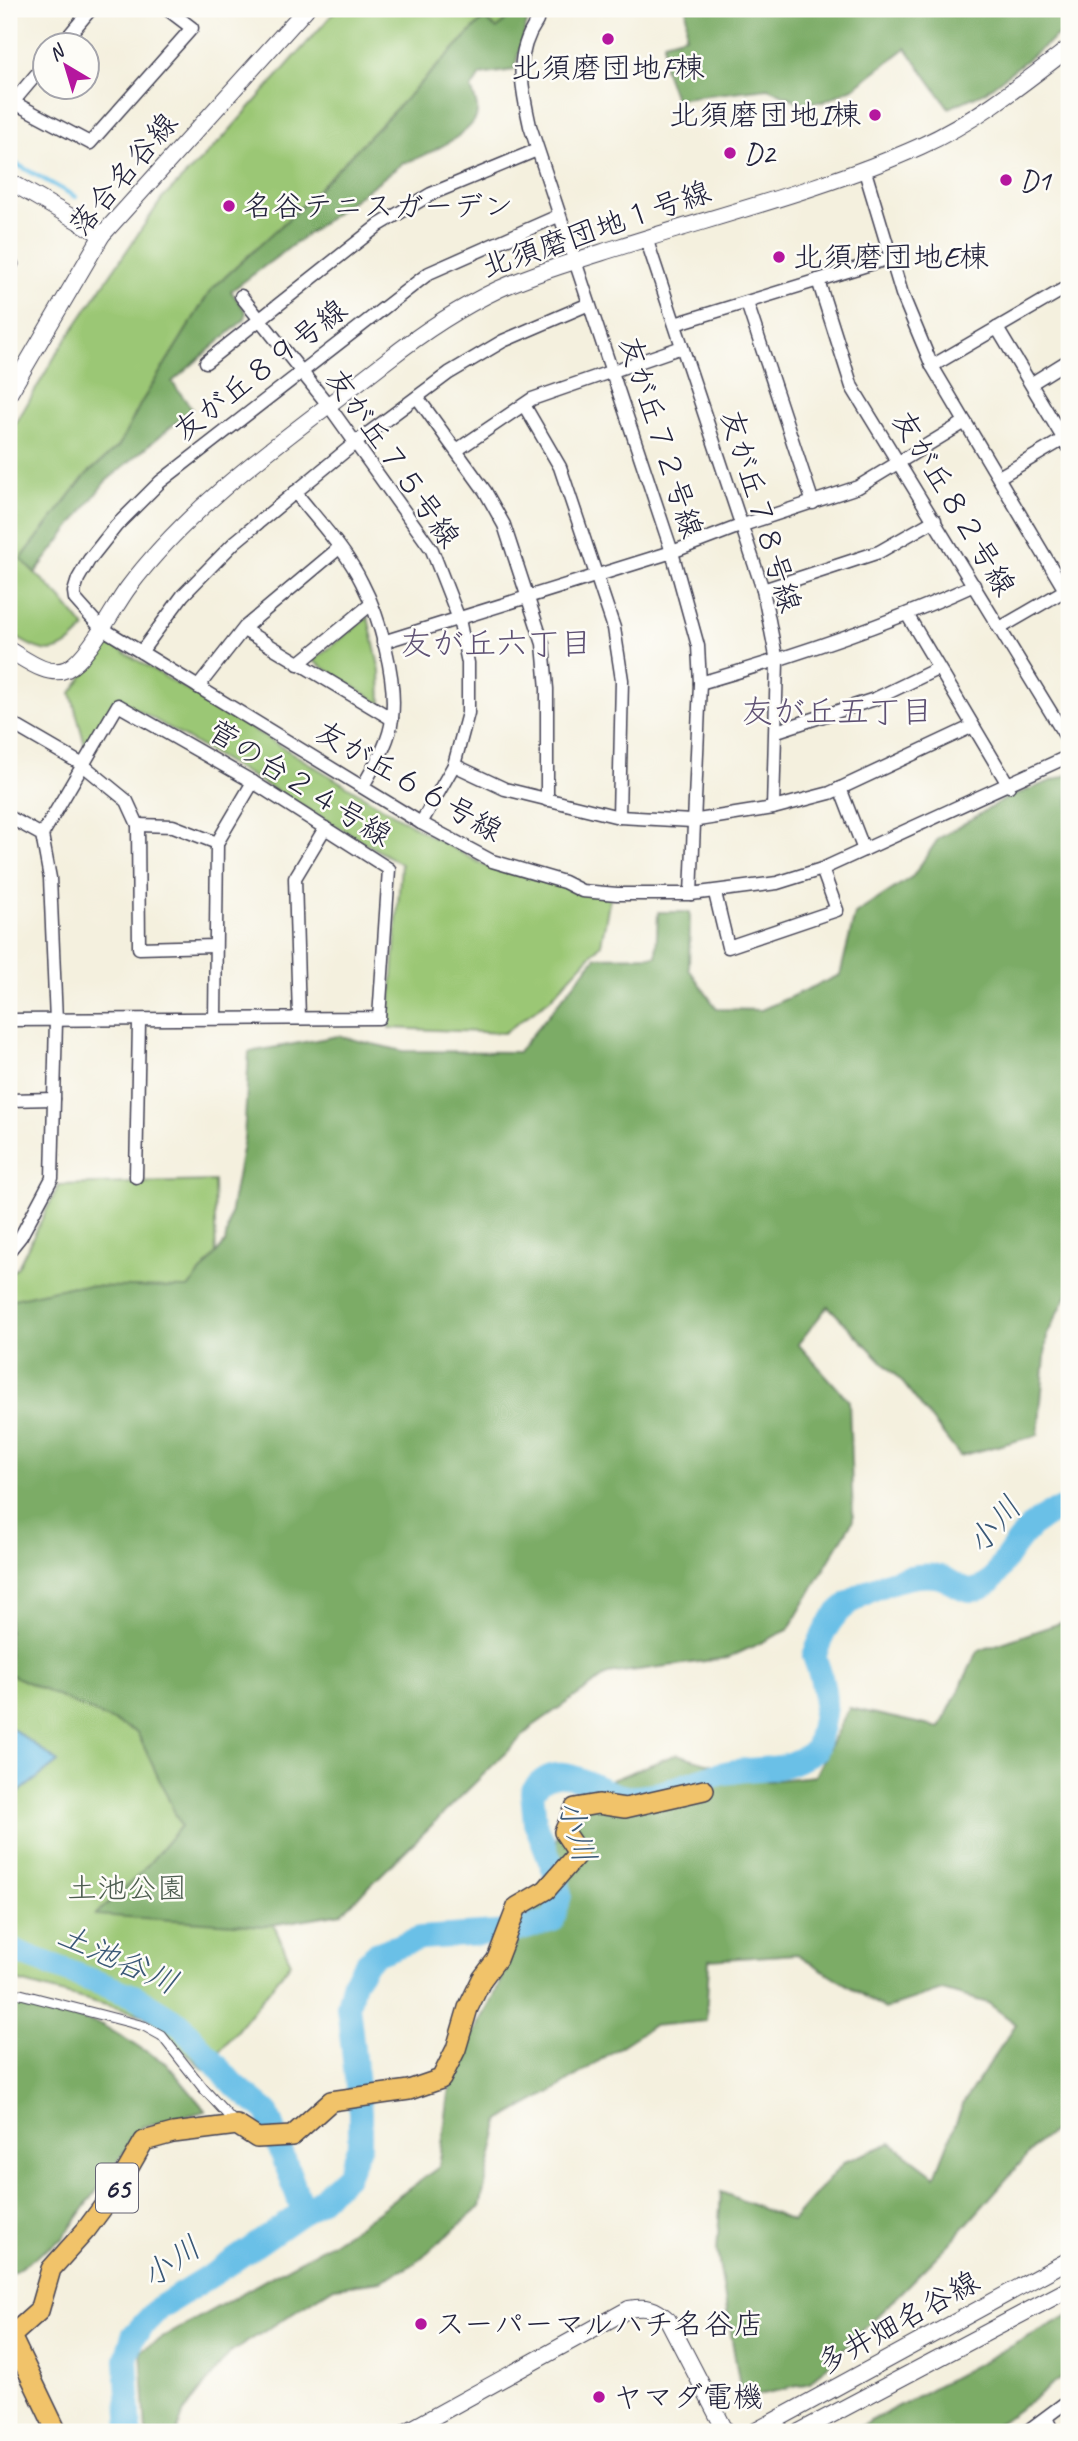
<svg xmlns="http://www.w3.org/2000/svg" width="1078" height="2441" viewBox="0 0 1078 2441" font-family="Caveat,'Klee One',sans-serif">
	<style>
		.green { fill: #9bc774; stroke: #5e7458; stroke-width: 2 }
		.forest { fill: #7cac66; stroke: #4f6750; stroke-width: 2 }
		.water { fill: #6ac0e7; stroke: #467191; stroke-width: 2 }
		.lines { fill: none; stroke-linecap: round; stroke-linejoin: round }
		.stream { stroke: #6ac0e7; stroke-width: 4.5 }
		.river { stroke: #6ac0e7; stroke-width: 24 }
		.pedestrian-casing { stroke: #424153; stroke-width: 11 }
		.minor-casing { stroke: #424153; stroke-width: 15 }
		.tertiary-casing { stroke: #424153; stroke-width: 18 }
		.primary-casing { stroke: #424153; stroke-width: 22 }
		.pedestrian { stroke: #fff; stroke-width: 9 }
		.minor { stroke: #fff; stroke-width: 12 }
		.tertiary { stroke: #fff; stroke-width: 16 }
		.primary { stroke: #f1c36a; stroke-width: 19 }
		.poi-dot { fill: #b5179e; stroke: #fdfcf7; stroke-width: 2.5 }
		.labels { text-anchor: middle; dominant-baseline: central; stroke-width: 5; stroke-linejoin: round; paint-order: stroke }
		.shield { fill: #fdfcf7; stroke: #646373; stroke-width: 2 }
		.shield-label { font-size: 28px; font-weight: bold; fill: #22223b }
		.poi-label { font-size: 30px; fill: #22223b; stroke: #fdfcf7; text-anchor: start }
		.street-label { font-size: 30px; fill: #22223b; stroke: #fdfcf7 }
		.park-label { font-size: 30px; fill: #4c5c4f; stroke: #fdfcf7 }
		.neighbourhood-label { font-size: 32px; fill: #5f5274; stroke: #fdfcf7 }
		.water-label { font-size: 32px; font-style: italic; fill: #3b5977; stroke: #fdfcf7 }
	</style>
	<rect width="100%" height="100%" fill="#fdfcf7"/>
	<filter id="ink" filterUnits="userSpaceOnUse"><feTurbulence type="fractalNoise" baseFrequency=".0143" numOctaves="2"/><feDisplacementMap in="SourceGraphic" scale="14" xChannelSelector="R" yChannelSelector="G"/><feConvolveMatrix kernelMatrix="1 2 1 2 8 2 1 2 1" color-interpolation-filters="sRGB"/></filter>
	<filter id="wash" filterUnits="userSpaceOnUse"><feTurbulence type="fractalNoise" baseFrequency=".00686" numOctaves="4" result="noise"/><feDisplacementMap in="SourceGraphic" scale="28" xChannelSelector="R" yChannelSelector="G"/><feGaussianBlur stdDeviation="1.57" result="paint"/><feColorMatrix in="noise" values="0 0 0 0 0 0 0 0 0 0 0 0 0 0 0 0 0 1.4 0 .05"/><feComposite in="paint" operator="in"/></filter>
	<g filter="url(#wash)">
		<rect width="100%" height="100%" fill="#f4f0de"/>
		<g class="green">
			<path d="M337,9H516L497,30L484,18L295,213L211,290L141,403L119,446L86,475L21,559L60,597L85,628C56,661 43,654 9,633V435L57,353L162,199L222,139Z"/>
			<path d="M368,617L380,671L381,704L313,661Z"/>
			<path d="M107,642L430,836L484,865L610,898L601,944L550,999L504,1033L389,1028L401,864L116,697L86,749L71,693Z"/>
			<path d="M214,1181L230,1829L291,1963L205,2070L143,2015L9,1979V1275L18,1267L59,1185Z"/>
		</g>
		<g class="forest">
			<path d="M516,9H529L530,12L514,70L480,75L471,89C475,99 481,111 474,121C463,138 421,158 402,164L231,291L246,312L245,319L172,382L192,409L105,482L35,573L21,559L86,475L119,446L141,403L211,290L295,213L484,18L497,29Z"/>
			<path d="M687,9H1063L1069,13V27L985,92L949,108L906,48L855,87L823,102H799L768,88L675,99L664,68V42L686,36Z"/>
			<path d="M1069,774V1291L1047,1335L1038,1435L960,1456L903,1383L828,1306L798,1344L849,1401L853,1520L788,1630L728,1658L608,1674L533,1726L342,1913L265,1926L95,1915L139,1875L181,1826L137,1732L9,1674V1300L73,1286L188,1288L225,1243L244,1138L249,1052L338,1036L403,1051L518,1052L596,957L656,956L658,912H690L689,969L717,1009L761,1010L840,975L855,914L913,876L938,839L1007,798Z"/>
			<path d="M1069,1620V2119L1038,2143L950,2243L810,2383L742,2399L717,2251L721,2192L792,2221L844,2162L891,2143L935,2176L964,2102L1016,2024L988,2003L942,1990L885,2009L797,1954L709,1960L706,2021L652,2026L558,2088L500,2120L480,2207L414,2264L381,2281L334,2287L230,2353L184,2412L177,2432H146L141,2350L347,2234L439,2167L452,2072L494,1996L545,1875L569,1797L677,1754L767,1781L815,1776L849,1708L940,1728L978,1651Z"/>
			<path d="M9,1999L102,2025L167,2064L206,2111L142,2127L63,2238L9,2275Z"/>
			<path d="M1069,2315V2373L987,2432H850Z"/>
		</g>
		<path class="water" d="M9,1726L58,1762L9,1800Z"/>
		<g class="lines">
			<path class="stream" d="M9,160L76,197"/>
			<g class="river">
				<path d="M9,1949L136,1997L180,2024L234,2085L267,2112L303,2211"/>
				<path d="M130,2432L126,2359L133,2336L159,2308L220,2270L319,2201L348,2174L360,2144V2112L348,2006L354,1981L367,1962L376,1954L420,1938L512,1932L553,1920L560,1895L558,1880L535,1822L532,1792C560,1752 592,1794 627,1797C661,1799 692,1779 725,1773C766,1765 776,1776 816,1750C827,1710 829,1695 814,1656C821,1639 827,1622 841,1610C862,1590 907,1572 936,1576C951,1578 965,1596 981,1588C993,1583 999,1570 1005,1560C1022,1534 1039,1513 1069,1507"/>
			</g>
		</g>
	</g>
	<g filter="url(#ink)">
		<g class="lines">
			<g class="pedestrian-casing">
				<path id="pedestrian" d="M9,1991L144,2026L162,2036L203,2088L236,2124"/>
			</g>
			<g class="minor-casing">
				<g id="minor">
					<path d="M533,9L537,21C513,56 522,88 530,126L672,552L698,646L700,683L691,894"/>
					<path d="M60,46L91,9"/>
					<path d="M9,100L90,143L192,28L167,9"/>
					<path d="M13,102L46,63"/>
					<path d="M864,168L902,294L932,366L1069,597"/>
					<path d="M558,216L429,273L160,482L116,526L89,560L78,579L74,592L75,599L100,627L421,823L492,861L564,882L582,891L617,894H691L777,883L822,869L1069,756"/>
					<path d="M646,238L763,590L777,661L773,808"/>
					<path d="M9,262L12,264L9,270"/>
					<path d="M818,280L852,387L1069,742"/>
					<path d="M241,296L329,406L432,550L459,619L468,663V713L454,765L421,823"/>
					<path d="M747,303L813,503"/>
					<path d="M675,324L890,258"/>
					<path d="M997,328L1069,448"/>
					<path d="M206,362L379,225L431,194L537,150"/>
					<path d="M932,366L1069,286"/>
					<path d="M1032,383L1069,360"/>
					<path d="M417,397L485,491L504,525L543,644L547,689V800"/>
					<path d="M524,405L560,467L614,628L622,680L619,817"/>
					<path d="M457,450L532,399L682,347"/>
					<path d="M999,477L1069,436"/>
					<path d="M295,492C318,521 346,550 362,583C380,617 397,679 392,718C390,742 374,766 363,786"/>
					<path d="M763,590L879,552L935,520"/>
					<path d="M908,616L1009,786"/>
					<path d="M1000,628L1069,588"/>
					<path d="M244,630L392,719"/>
					<path d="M383,642L672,552L740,526L858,487L965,422"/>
					<path d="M141,652L183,595L235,542L355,443L449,373L503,341L589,304"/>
					<path d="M298,664L370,605"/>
					<path d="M700,683C794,656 885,626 974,585"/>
					<path d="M198,687L245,627L339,548"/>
					<path d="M9,722L83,765L127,801L138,825L139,948L215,946"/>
					<path d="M777,731L875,699L937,669"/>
					<path d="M454,765L505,789L619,817L692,821L773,808L830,793L973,726"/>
					<path d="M840,788L864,850"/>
					<path d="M9,817L42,835L50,878L56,1021L52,1178L21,1236L9,1251"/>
					<path d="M138,825L173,826L217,843"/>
					<path d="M715,893L728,947L837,910L822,869"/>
					<path d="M215,1018L217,843L253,782"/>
					<path d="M299,1018L295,878L325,828"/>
					<path d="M9,1020L379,1018L389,869L253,782L118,705L42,835"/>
					<path d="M9,1100L54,1099"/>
					<path d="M136,1177L139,1022"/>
					<path d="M1046,2418L1053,2432"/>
					<path d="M1026,2432L1069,2400"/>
				</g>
			</g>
			<g class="tertiary-casing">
				<g id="tertiary">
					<path d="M9,181L102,235"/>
					<path d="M9,394L102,235L306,9"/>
					<path d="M9,650C25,659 48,678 67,669C89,658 113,608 128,588C195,498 298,430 386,361C420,334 459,308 499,289C537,272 578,260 619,247C716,216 828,188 921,146C976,121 1021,85 1069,48"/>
					<path d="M406,2432L629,2309C647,2306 655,2308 668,2320L726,2432"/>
					<path d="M754,2432L1069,2260"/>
					<path d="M799,2432L1069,2289"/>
				</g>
			</g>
			<g class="primary-casing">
				<path id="primary" d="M57,2432L11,2336L39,2311L51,2269L86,2230L117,2188L144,2141L173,2133L237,2125L257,2138L292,2136L331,2101L409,2090L441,2079L456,2049L468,2008L482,1979L497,1959L517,1907L546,1890L578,1853L564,1832L575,1808L598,1804L625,1808L704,1790"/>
			</g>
			<use href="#pedestrian" class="pedestrian"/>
			<use href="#minor" class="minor"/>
			<use href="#tertiary" class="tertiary"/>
			<use href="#primary" class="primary"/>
		</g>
	</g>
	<g class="poi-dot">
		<circle cx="608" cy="39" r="7"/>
		<circle cx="875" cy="115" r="7"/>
		<circle cx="730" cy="153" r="7"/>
		<circle cx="1006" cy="180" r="7"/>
		<circle cx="229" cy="206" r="7"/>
		<circle cx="779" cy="257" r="7"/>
		<circle cx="421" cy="2324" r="7"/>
		<circle cx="599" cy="2397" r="7"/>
	</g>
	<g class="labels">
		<rect class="shield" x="96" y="2163.5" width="42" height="49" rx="5"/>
		<g class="shield-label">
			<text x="117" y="2188">65</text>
		</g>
		<g class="poi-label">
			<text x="608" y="68" text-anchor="middle">北須磨団地F棟</text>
			<text x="861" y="115" text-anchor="end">北須磨団地I棟</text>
			<text x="744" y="153">D2</text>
			<text x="1020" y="180">D1</text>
			<text x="243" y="206">名谷テニスガーデン</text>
			<text x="793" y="257">北須磨団地E棟</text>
			<text x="435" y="2324">スーパーマルハチ名谷店</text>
			<text x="613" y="2397">ヤマダ電機</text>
		</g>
		<g class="street-label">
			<text transform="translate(123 174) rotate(-50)">落合名谷線</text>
			<text transform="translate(596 229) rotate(-19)">北須磨団地１号線</text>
			<text transform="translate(260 370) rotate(-38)">友が丘８９号線</text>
			<text transform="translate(661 437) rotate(72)">友が丘７２号線</text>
			<text transform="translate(393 458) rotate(55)">友が丘７５号線</text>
			<text transform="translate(954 503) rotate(59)">友が丘８２号線</text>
			<text transform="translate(761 511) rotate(73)">友が丘７８号線</text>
			<text transform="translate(409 781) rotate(30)">友が丘６６号線</text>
			<text transform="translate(300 783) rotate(32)">菅の台２４号線</text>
			<text transform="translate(898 2322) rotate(-29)">多井畑名谷線</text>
		</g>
		<g class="park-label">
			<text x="127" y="1888">土池公園</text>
		</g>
		<g class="neighbourhood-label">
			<text x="496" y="643">友が丘六丁目</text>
			<text x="837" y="711">友が丘五丁目</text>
		</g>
		<g class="water-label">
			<text transform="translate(994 1525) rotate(-49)">小川</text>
			<text transform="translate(577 1831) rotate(74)">小川</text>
			<text transform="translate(118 1959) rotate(24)">土池谷川</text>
			<text transform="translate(171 2262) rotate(-35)">小川</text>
		</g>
	</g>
	<rect width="1078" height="2441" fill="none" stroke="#fdfcf7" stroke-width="35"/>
	<g transform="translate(66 66) rotate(322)"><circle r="33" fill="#fdfcf7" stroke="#a5a5ac" stroke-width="2"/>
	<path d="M0-5L12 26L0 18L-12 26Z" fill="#b5179e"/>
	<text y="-10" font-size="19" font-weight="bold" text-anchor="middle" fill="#22223b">N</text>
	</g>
</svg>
